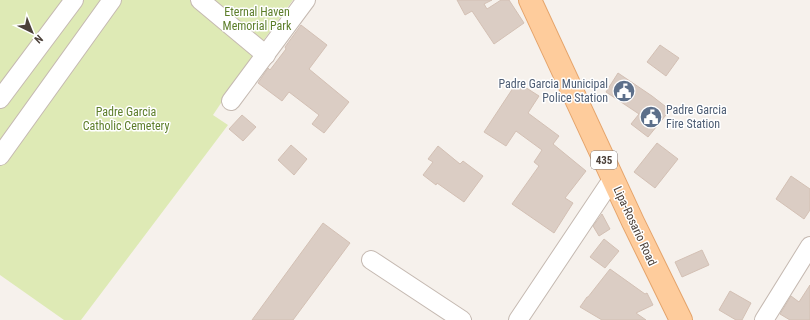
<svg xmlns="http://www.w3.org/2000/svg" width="810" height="320" viewBox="0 0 810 320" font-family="'Roboto Condensed',sans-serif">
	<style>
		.green { fill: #deeab5 }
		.building { fill: #dbcdc4; stroke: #d3c0b4 }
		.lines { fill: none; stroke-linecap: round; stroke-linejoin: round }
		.minor-casing { stroke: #c5b9b1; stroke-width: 20 }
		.major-casing { stroke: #e5a46b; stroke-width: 24 }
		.minor { stroke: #fff; stroke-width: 18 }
		.major { stroke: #fecc9c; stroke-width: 22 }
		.labels { text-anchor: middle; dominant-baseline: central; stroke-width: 3; stroke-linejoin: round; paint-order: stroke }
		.shield { fill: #fff; stroke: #817974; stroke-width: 1 }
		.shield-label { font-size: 11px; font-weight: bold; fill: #4b4039 }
		.park-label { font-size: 12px; fill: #5d7e2b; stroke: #fff }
		.service-label { font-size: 12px; fill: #4e5e75; stroke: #fff; text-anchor: end }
		.street-label { font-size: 12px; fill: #4b4039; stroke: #fff }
	</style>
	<rect width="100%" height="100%" fill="#f6f1ec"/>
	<path class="green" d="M0,0H293L260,45L213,115L228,125L81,320H64L0,275Z"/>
	<g class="building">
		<path d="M457,0H492L484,4L487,9L501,0H509L524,23L494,44L472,11L465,15Z"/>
		<path d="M301,25L327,45L309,69L349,102L324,133L312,124L319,115L289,92L282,101L258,83L268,68L270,70L286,49L285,47Z"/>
		<path d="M660,45L679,58L666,76L647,62Z"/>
		<path d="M618,73L652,96L670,110L648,137L631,124L639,114L606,92Z"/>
		<path d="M517,82L539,96L528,113L559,136L553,144L586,171L565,198L573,203L554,233L512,204L539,166L534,162L542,150L516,131L506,146L484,132Z"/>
		<path d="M242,115L256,127L243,141L229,129Z"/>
		<path d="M657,143L678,159L655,188L634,172Z"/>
		<path d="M291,145L307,159L294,175L278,160Z"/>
		<path d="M438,146L460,164L463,161L483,176L464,202L437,183L436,185L423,175L433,162L428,159Z"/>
		<path d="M791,176L810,189V210L804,219L776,199Z"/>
		<path d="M602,214L610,229L599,236L593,226Z"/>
		<path d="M323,223L350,243L293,320H252Z"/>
		<path d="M604,239L619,251L605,268L590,257Z"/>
		<path d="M702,250L709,265L682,277L675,262Z"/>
		<path d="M610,269L645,294L647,293L653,305L636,313L646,320H602L580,307L587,297H588Z"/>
		<path d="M810,285V320H790L780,314L791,296L799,302Z"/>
		<path d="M730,291L751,303L742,320H736L719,310Z"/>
	</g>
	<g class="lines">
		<g class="minor-casing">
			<g id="minor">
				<path d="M200,0L266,55"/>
				<path d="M0,99L74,0"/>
				<path d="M231,101L306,0"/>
				<path d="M0,156L112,0"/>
				<path d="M371,260L462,320"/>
				<path d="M518,320L613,178"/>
				<path d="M764,320L810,246"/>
			</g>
		</g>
		<g class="major-casing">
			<path id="major" d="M530,0L633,222L681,320"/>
		</g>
		<use href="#minor" class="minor"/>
		<use href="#major" class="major"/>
	</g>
	<defs>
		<g id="civic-disc" transform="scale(1.15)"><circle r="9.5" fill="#5c6f8a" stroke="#fff"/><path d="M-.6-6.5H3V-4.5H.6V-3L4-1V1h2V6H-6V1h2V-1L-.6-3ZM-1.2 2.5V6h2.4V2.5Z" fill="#fff"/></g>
	</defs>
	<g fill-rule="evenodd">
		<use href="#civic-disc" x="624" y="91"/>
		<use href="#civic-disc" x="651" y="117"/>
	</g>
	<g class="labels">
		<rect class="shield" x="591" y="151" width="26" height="18" rx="3"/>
		<g class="shield-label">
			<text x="604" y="160">435</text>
		</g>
		<g class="park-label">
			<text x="257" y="12">Eternal Haven<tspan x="257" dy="14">Memorial Park</tspan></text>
			<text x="126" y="112">Padre Garcia<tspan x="126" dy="14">Catholic Cemetery</tspan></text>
		</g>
		<g class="service-label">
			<text x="608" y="84">Padre Garcia Municipal<tspan x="608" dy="14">Police Station</tspan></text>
			<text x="666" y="110" text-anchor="start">Padre Garcia<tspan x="666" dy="14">Fire Station</tspan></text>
		</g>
		<g class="street-label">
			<text transform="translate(635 226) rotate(65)">Lipa-Rosario Road</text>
		</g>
	</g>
	<g transform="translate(32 32) rotate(137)" stroke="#ffffff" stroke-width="3" paint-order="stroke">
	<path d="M0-3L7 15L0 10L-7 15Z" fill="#4b4039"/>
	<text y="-6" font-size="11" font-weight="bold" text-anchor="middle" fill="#4b4039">N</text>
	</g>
</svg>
